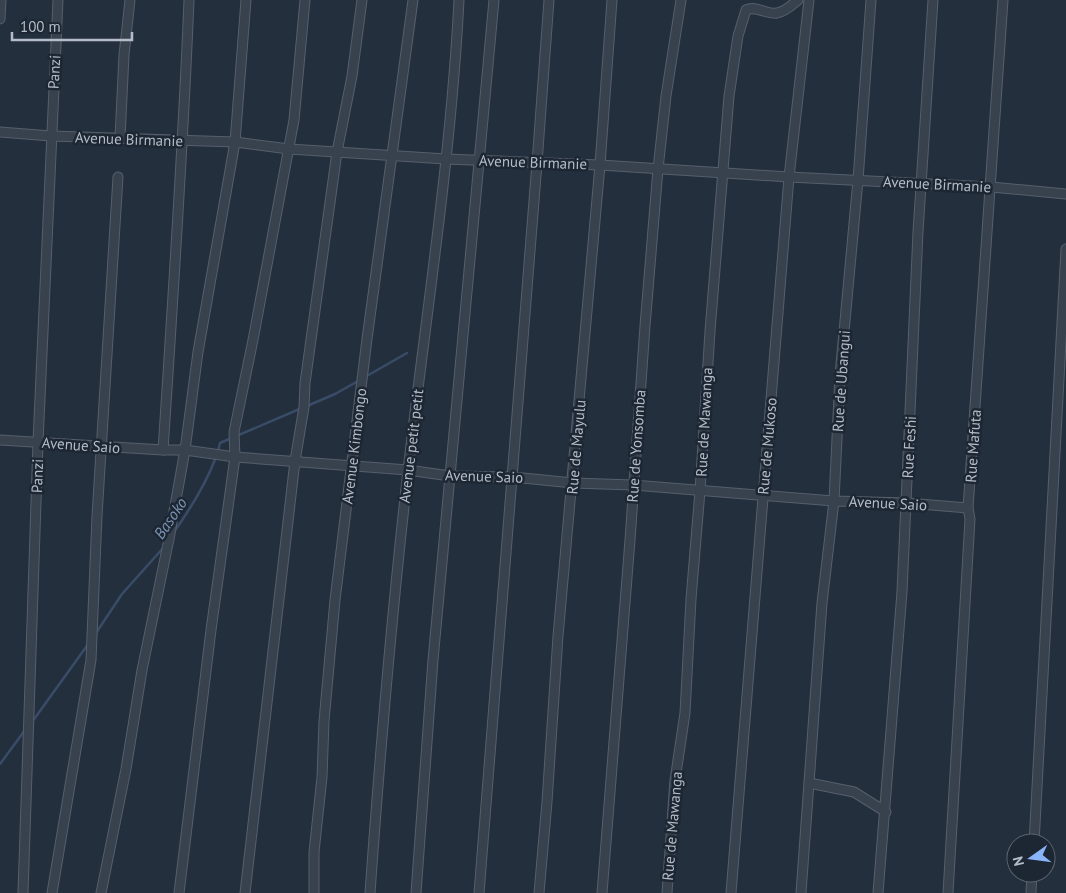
<svg xmlns="http://www.w3.org/2000/svg" width="1066" height="893" viewBox="0 0 1066 893" font-family="'PT Sans',sans-serif">
	<style>
		.lines { fill: none; stroke-linecap: round; stroke-linejoin: round }
		.stream { stroke: #394c67; stroke-width: 2.5 }
		.minor-casing { stroke: #565f6c; stroke-width: 11 }
		.minor { stroke: #38414e; stroke-width: 9 }
		.labels { text-anchor: middle; dominant-baseline: central; stroke-width: 5; stroke-linejoin: round; paint-order: stroke }
		.street-label { font-size: 15px; fill: #b4bcc9; stroke: #1d2633 }
		.water-label { font-size: 16px; font-style: italic; fill: #7c92b1; stroke: #1d2633 }
	</style>
	<rect width="100%" height="100%" fill="#242f3e"/>
	<g class="lines">
		<g class="stream">
			<path d="M365,377L407,353"/>
			<path d="M307,406L335,394L360,380"/>
			<path d="M218,451L220,443L302,408"/>
			<path d="M174,532C191,508 206,484 216,457"/>
			<path d="M96,633L122,594L164,547"/>
			<path d="M32,722L89,643"/>
			<path d="M0,764L25,730"/>
		</g>
		<g class="minor-casing">
			<g id="minor">
				<path d="M0,19L1,0"/>
				<path d="M0,132L51,136L235,142L289,149L446,159L600,165L789,177L991,187L1066,194"/>
				<path d="M120,138L124,55L130,0"/>
				<path d="M0,440L163,450H185L235,457L408,470L450,476L513,477L573,483L633,485L834,501L907,503L968,508"/>
				<path d="M163,450C173,300 183,150 189,0"/>
				<path d="M809,783L854,792L886,812"/>
				<path d="M1034,843L1066,249"/>
				<path d="M23,893L38,442L58,0"/>
				<path d="M52,893L91,660L97,516L118,177"/>
				<path d="M101,893L126,769L142,670L169,539L185,450L198,352L235,142L246,0"/>
				<path d="M179,893L211,630L235,457L234,432L253,340L294,120L305,0"/>
				<path d="M245,893L295,461L304,407L305,383L337,152L352,76L362,0"/>
				<path d="M314,893V852L322,777L324,721L335,600L367,339L413,0"/>
				<path d="M370,893C380,752 392,611 408,471C426,314 451,158 459,0"/>
				<path d="M416,893L433,660L494,0"/>
				<path d="M479,893L537,163L549,0"/>
				<path d="M539,893L547,802L558,636L600,165L612,0"/>
				<path d="M602,893L630,540L645,326L658,169L666,96L681,0"/>
				<path d="M667,893L675,780L685,713L691,599L700,491L710,331L729,96L738,36L746,10C756,5 767,15 777,13C785,12 793,4 798,0"/>
				<path d="M731,893L789,177L809,0"/>
				<path d="M801,893L822,603L834,501L840,375L858,180L871,0"/>
				<path d="M878,893L902,592L918,232L933,0"/>
				<path d="M948,893L970,519L968,508L1003,0"/>
				<path d="M1031,893L1032,873"/>
			</g>
		</g>
		<use href="#minor" class="minor"/>
	</g>
	<g class="labels">
		<g class="street-label">
			<text transform="translate(54 72) rotate(-87)">Panzi</text>
			<text transform="translate(129 139) rotate(2)">Avenue Birmanie</text>
			<text transform="translate(533 162) rotate(2)">Avenue Birmanie</text>
			<text transform="translate(937 184) rotate(3)">Avenue Birmanie</text>
			<text transform="translate(841 381) rotate(-86)">Rue de Ubangui</text>
			<text transform="translate(704 422) rotate(-87)">Rue de Mawanga</text>
			<text transform="translate(81 445) rotate(4)">Avenue Saio</text>
			<text transform="translate(354 446) rotate(-83)">Avenue Kimbongo</text>
			<text transform="translate(411 446) rotate(-83)">Avenue petit petit</text>
			<text transform="translate(636 446) rotate(-86)">Rue de Yonsomba</text>
			<text transform="translate(767 446) rotate(-85)">Rue de Mukoso</text>
			<text transform="translate(973 446) rotate(-86)">Rue Mafuta</text>
			<text transform="translate(576 447) rotate(-85)">Rue de Mayulu</text>
			<text transform="translate(909 447) rotate(-87)">Rue Feshi</text>
			<text transform="translate(37 476) rotate(-88)">Panzi</text>
			<text transform="translate(484 476) rotate(2)">Avenue Saio</text>
			<text transform="translate(888 503) rotate(3)">Avenue Saio</text>
			<text transform="translate(672 826) rotate(-85)">Rue de Mawanga</text>
		</g>
		<g class="water-label">
			<text transform="translate(170 518) rotate(-56)">Basoko</text>
		</g>
	</g>
	<g transform="translate(1031 858) rotate(256)"><circle r="24" fill="#1d2633" stroke="#59626f"/>
	<path d="M0-4L9 19L0 12L-9 19Z" fill="#8ab4f8"/>
	<text y="-8" font-size="14" font-weight="bold" text-anchor="middle" fill="#b4bcc9">N</text>
	</g>
	<path d="M12 32v8h120v-8" fill="none" stroke="#b4bcc9" stroke-width="2.5"/>
	<text x="20" y="32" font-size="15" fill="#b4bcc9" stroke="#1d2633" stroke-width="4" paint-order="stroke">100 m</text>
</svg>
